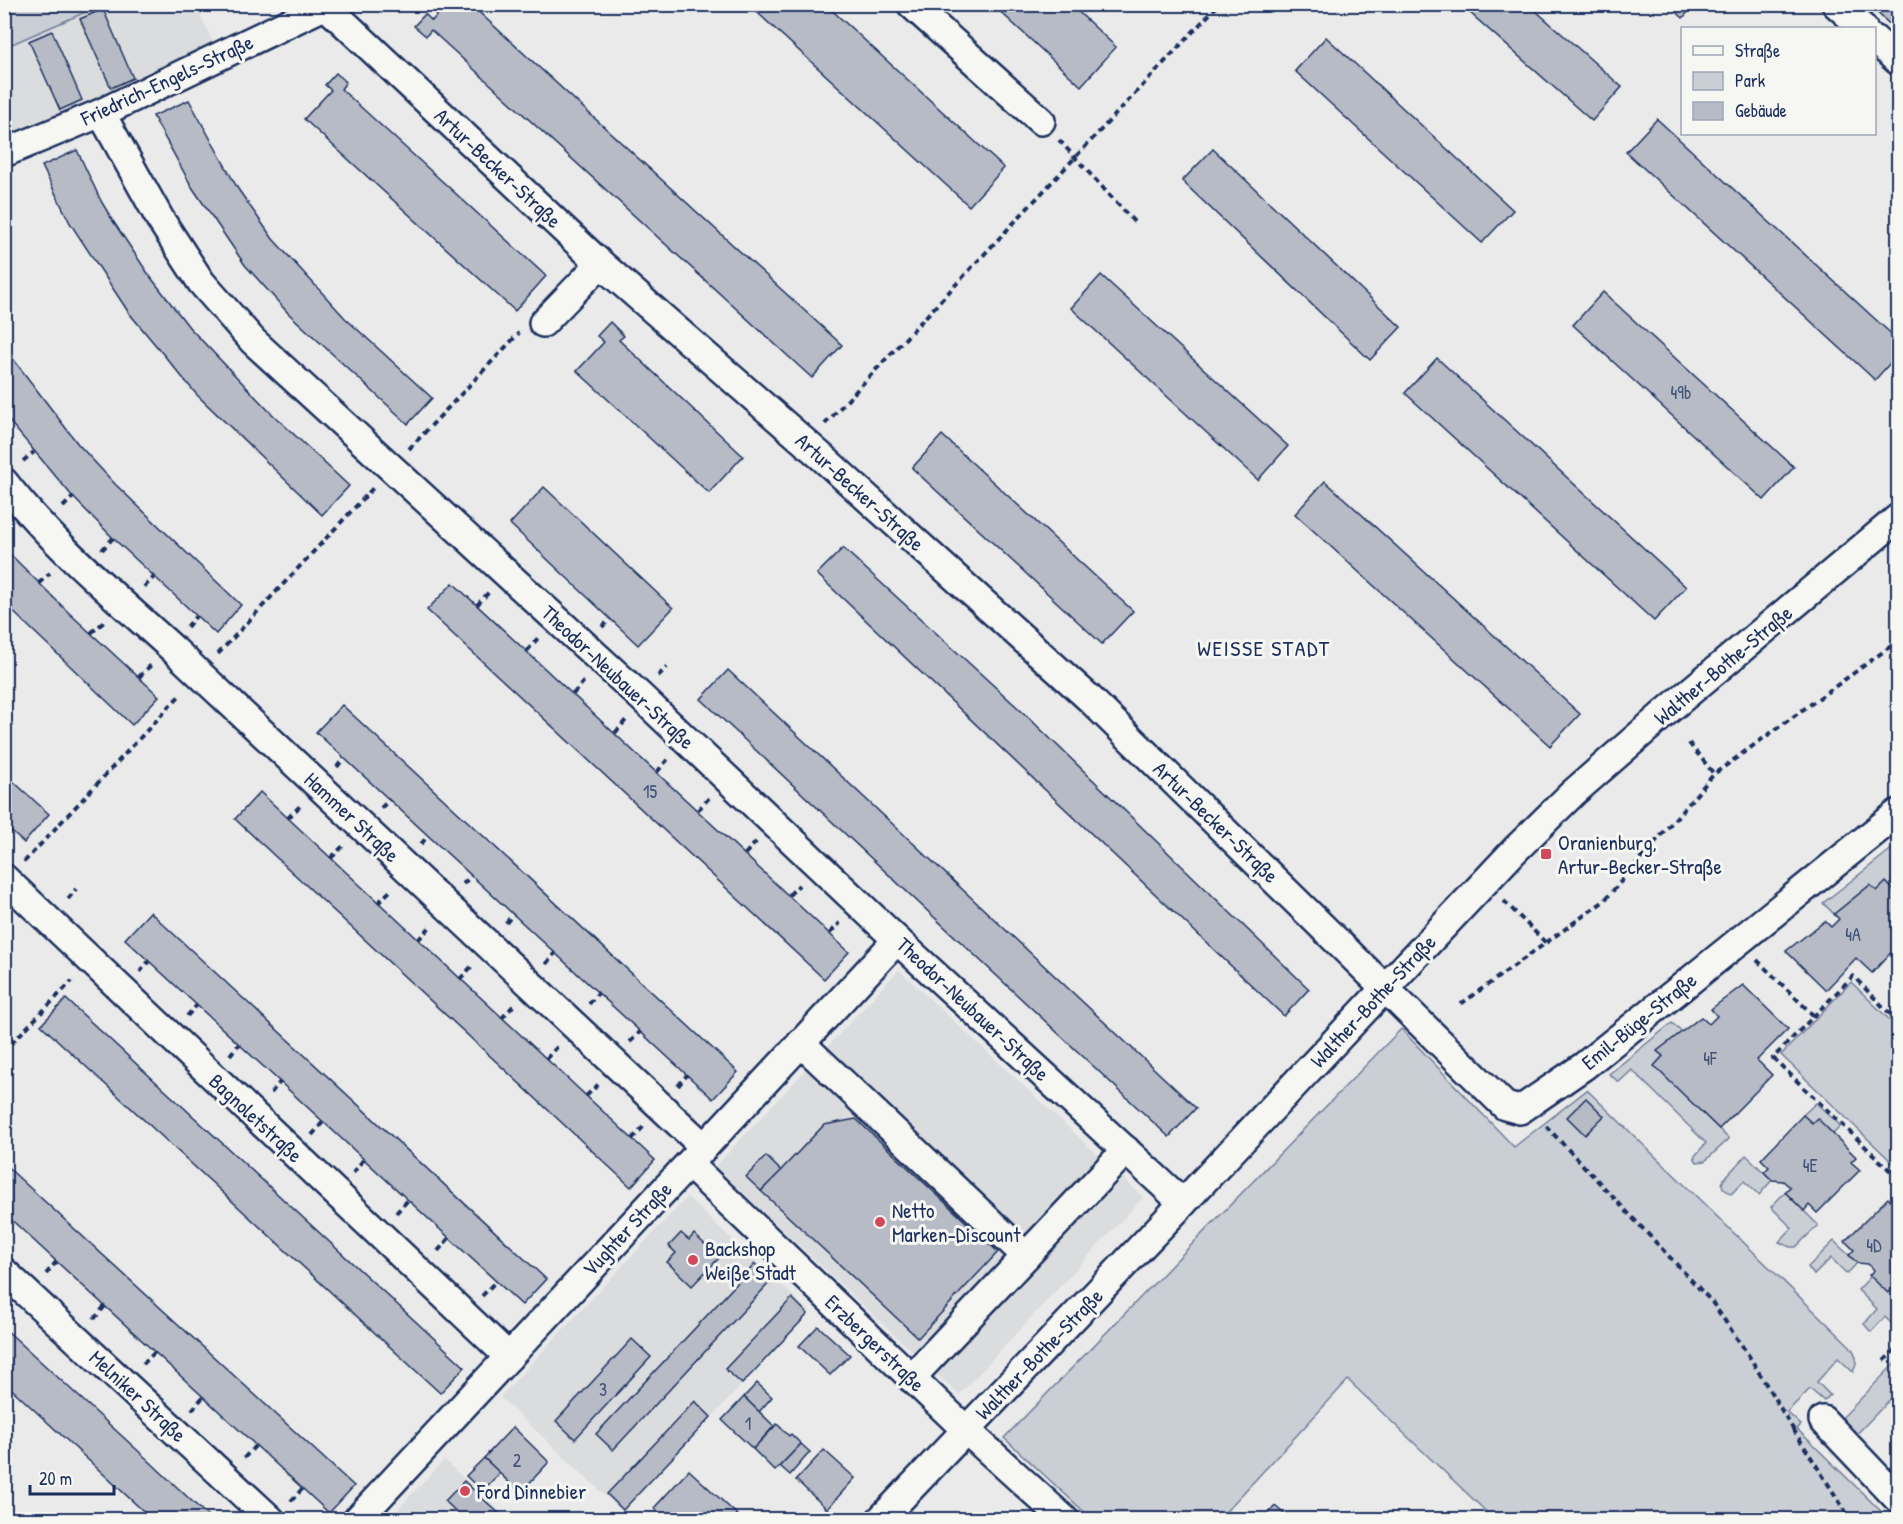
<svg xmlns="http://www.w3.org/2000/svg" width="1903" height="1524" viewBox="0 0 1903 1524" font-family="'Patrick Hand',sans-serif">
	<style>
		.built { fill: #dadcde }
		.green { fill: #caced5; stroke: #727e9a; stroke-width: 1.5 }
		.building { fill: #b6bbc6; stroke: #1b2f5e; stroke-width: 1.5 }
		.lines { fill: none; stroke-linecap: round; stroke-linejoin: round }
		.minor-casing { stroke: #1b2f5e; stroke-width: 32 }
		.path { stroke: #1b2f5e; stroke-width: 4; stroke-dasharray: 6 4.5; stroke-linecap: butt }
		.minor { stroke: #f6f6f2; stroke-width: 27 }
		.poi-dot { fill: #d1495b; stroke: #f6f6f2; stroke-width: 2 }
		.labels { text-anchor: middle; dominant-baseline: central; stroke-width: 6; stroke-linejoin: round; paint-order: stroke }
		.number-label { font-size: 18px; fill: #425278 }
		.street-label { font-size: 21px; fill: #1b2f5e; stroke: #f6f6f2 }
		.poi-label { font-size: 21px; fill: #1b2f5e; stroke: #f6f6f2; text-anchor: start }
		.neighbourhood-label { font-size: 22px; letter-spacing: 1.5px; fill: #1b2f5e; stroke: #f6f6f2 }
	</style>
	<rect width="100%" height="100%" fill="#e9eae9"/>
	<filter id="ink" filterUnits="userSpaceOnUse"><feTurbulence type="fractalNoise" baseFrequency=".0167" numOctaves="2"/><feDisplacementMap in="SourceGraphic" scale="12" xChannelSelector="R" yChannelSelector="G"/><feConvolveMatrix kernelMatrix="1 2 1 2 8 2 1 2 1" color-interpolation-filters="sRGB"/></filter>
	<g filter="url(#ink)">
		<g class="built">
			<path d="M196,4L217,52L5,145L4,48L103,5Z"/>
			<path d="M899,970L1143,1197L959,1395L715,1167Z"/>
			<path d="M687,1197L810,1312L623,1512L500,1397Z"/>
			<path d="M444,1460L508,1519L388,1520Z"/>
		</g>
		<g class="green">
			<path d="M5,4H102V5L5,47Z"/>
			<path d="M1898,844V855L1893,861L1898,867V895L1886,883L1877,891L1870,885L1834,914L1823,903Z"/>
			<path d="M1851,982L1898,1028V1168L1781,1055Z"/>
			<path d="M1672,1023L1682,1032L1658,1052L1663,1056L1655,1066L1729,1139L1705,1161L1697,1162L1694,1157L1706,1143L1632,1070L1619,1082L1609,1074Z"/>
			<path d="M1401,1029L1514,1147L1587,1090L1850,1346C1857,1355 1858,1361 1853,1372L1838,1358L1817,1382L1830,1395L1824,1401L1810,1389L1787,1412L1801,1425L1797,1429L1889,1519H1494L1348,1380L1219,1519H1092L1004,1438Z"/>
			<path d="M1816,1103L1841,1126L1833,1134L1817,1119L1812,1123L1803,1115Z"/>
			<path d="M1746,1155L1772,1180L1759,1195L1744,1181L1731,1194L1723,1188L1722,1184L1724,1179Z"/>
			<path d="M1785,1192L1818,1225L1796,1247H1790L1779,1242L1792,1228L1771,1207Z"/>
			<path d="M1834,1241L1857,1263L1847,1274L1831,1258L1814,1275L1808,1267Z"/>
			<path d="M1871,1276L1888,1293L1893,1288L1898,1293V1330L1885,1317L1871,1332L1864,1324L1877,1309L1858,1290Z"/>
			<path d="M1898,1360V1391L1853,1438L1842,1418Z"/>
		</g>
		<g class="building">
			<path d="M446,4H470L842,345L812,378L431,30L426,36L414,26L425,14L432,21Z"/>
			<path d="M748,4H825L1004,168L969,206Z"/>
			<path d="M992,4H1070L1116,47L1081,86Z"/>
			<path d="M1460,4H1528L1622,87L1592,121Z"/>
			<path d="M1668,4H1695L1683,18Z"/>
			<path d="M1868,4H1898V32L1871,7Z"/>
			<path d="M103,9L133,78L111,88L80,19Z"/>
			<path d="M52,31L82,100L60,110L29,41Z"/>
			<path d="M1326,37L1513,210L1482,243L1295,71Z"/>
			<path d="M336,73L346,82L341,89L546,276L515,311L304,119L331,90L325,85Z"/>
			<path d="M189,100L238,189L273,239L345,318L432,398L408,424L288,313L245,265L230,243L192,187L153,116Z"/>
			<path d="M1657,119L1898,340V354L1875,380L1626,152Z"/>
			<path d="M1213,149L1401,327L1370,360L1182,181Z"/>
			<path d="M77,150L101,201L113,221L149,275L189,327L269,411L349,486L322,515L197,395L129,313L70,223L42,166Z"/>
			<path d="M1101,275L1288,446L1258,480L1071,308Z"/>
			<path d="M1603,292L1794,467L1764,500L1573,325Z"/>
			<path d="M610,322L624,336L619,340L743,456L709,493L577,371L604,342L597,336Z"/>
			<path d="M4,347L78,444L115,484L241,605L216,634L113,538L73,497L4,415Z"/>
			<path d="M1437,358L1686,587L1654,621L1405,393Z"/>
			<path d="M942,435L1133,611L1102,644L912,468Z"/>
			<path d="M1325,481L1580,714L1550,746L1295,514Z"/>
			<path d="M544,487L673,608L638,645L510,524Z"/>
			<path d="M4,548L69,613L159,696L132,725L4,603Z"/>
			<path d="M843,548L1029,718L1309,989L1284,1016L817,574Z"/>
			<path d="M453,583L849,952L824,979L427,610Z"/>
			<path d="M728,670L1196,1108L1169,1137L701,699Z"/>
			<path d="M342,705L738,1072L713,1099L316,732Z"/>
			<path d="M4,773L49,814L24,843L4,825Z"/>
			<path d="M260,792L655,1160L631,1187L235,819Z"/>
			<path d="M1886,882L1898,895V945L1872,973L1856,958L1826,990L1786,951L1825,921L1831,927L1839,919L1834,914L1870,885L1877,891Z"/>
			<path d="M150,912L546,1279L522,1305L125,939Z"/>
			<path d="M1743,985L1788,1029L1757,1060L1772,1075L1719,1129L1654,1066L1663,1056L1657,1051L1701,1017L1709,1024L1717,1016L1711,1009Z"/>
			<path d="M66,999L465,1367L440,1393L41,1025Z"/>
			<path d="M1586,1098L1604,1116L1585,1135L1567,1117Z"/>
			<path d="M1803,1115L1812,1123L1817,1118L1856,1157L1851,1162L1860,1170L1817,1213L1809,1205L1804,1211L1785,1192L1790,1187L1783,1181L1772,1180L1764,1172L1769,1167L1761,1159Z"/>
			<path d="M856,1119L998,1252L918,1338L761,1191L824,1125Z"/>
			<path d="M766,1156L781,1171L761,1191L746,1177Z"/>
			<path d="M4,1164L354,1486L329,1513L4,1213Z"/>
			<path d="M1888,1198L1896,1206L1898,1204V1293L1893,1288L1888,1293L1869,1275L1874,1270L1868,1264L1857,1263L1849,1255L1854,1250L1845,1241Z"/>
			<path d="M681,1233L689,1240L694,1234L719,1258L692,1286L667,1262L676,1253L669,1246Z"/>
			<path d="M755,1264L772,1280L613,1450L596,1434Z"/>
			<path d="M792,1298L808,1314L742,1384L725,1369Z"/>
			<path d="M818,1326L850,1355L830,1375L799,1346Z"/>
			<path d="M4,1328L147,1459L212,1520H153L4,1382Z"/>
			<path d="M632,1339L651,1357L575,1439L556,1421Z"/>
			<path d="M757,1383L772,1397L759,1412L744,1397Z"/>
			<path d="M744,1397L774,1426L753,1449L722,1420Z"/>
			<path d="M695,1401L711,1417L623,1510L607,1494Z"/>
			<path d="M777,1424L789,1436L791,1434L801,1444L775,1471L753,1449Z"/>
			<path d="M513,1427L549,1462L520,1493L484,1458Z"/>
			<path d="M801,1444L810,1452L790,1475L780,1466Z"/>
			<path d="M824,1450L855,1478L827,1509L796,1480Z"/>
			<path d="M484,1458L500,1473L482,1491L466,1476Z"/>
			<path d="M689,1470L743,1520H667L654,1508Z"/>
			<path d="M464,1481L506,1520H465L445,1501Z"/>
			<path d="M1275,1506L1291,1520H1263Z"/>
		</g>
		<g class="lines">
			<g class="minor-casing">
				<g id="minor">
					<path d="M324,4L592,256L823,458L1090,699L1505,1106L1520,1110L1584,1066L1898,813"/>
					<path d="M911,4L1041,121"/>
					<path d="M1836,4L1863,28"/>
					<path d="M1874,39L1898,61"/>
					<path d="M101,113L160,219L201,282L253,341L640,696L897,940L1183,1203"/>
					<path d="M4,153L101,113L328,4"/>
					<path d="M543,323L600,264"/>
					<path d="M4,482C53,545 116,597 174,650L704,1147"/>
					<path d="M4,878L509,1357"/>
					<path d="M801,1043L1026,1256"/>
					<path d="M689,1164L966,1430L1065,1520"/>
					<path d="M4,1272L271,1520"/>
					<path d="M911,1378L1126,1150"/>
					<path d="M1823,1420L1898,1499"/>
					<path d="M357,1520L897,940"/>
					<path d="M880,1520L1183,1203L1515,850L1573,793L1667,711L1898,518"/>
				</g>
			</g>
			<g class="path">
				<path d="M1059,140L1135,223"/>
				<path d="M825,424L1219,4"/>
				<path d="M409,449L519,333"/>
				<path d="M23,461L34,452"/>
				<path d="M63,507L73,497"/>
				<path d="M102,550L113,538"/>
				<path d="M39,583L50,573"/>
				<path d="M144,587L154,577"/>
				<path d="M477,605L489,592"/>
				<path d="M187,627L196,616"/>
				<path d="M602,627L610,619"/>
				<path d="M91,633L104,622"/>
				<path d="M527,651L538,638"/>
				<path d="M218,654L373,488"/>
				<path d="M658,676L667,667"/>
				<path d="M139,677L151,665"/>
				<path d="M573,694L584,681"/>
				<path d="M615,733L626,720"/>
				<path d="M1689,743L1714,774"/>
				<path d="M337,767L344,758"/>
				<path d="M657,772L668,759"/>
				<path d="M381,808L389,800"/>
				<path d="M698,810L709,798"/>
				<path d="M288,818L300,806"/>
				<path d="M421,844L428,836"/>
				<path d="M745,854L757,841"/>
				<path d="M331,858L343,846"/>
				<path d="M24,862L181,694"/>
				<path d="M463,884L471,876"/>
				<path d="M789,895L799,885"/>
				<path d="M68,899L76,889"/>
				<path d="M1504,901L1546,943"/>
				<path d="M378,903L391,890"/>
				<path d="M506,923L513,914"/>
				<path d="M830,933L840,923"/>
				<path d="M418,940L430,927"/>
				<path d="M1757,960L1814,1016"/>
				<path d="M546,964L555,953"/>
				<path d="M140,972L149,961"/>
				<path d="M460,979L472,966"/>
				<path d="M589,1004L598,993"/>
				<path d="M1461,1004L1604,901L1714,774L1898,641"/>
				<path d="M187,1016L197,1005"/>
				<path d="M502,1018L514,1005"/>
				<path d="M1898,1022L1853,976L1773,1058L1898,1178"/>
				<path d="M630,1042L640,1032"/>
				<path d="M4,1051L72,981"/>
				<path d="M230,1055L239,1044"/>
				<path d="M546,1059L558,1046"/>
				<path d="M678,1086L687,1075"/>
				<path d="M271,1093L280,1082"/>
				<path d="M586,1096L599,1084"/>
				<path d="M1546,1126L1712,1302L1749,1356L1793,1429L1798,1427"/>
				<path d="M312,1135L323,1122"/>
				<path d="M632,1139L644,1126"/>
				<path d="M353,1173L364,1159"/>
				<path d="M396,1213L408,1200"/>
				<path d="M4,1218L7,1215"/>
				<path d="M438,1251L449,1238"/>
				<path d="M46,1274L57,1261"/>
				<path d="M482,1296L496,1281"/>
				<path d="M94,1319L105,1306"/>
				<path d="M1884,1361L1898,1347"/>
				<path d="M143,1364L155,1352"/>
				<path d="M192,1410L203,1397"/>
				<path d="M1793,1429L1851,1520"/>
				<path d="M244,1458L256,1445"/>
				<path d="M291,1501L303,1488"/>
			</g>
			<use href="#minor" class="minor"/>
		</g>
	</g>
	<g class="poi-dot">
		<rect x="1540" y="848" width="12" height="12" rx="3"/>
		<circle cx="880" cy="1222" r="6"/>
		<circle cx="693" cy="1260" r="6"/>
		<circle cx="465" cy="1491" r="6"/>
	</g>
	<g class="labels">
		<g class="number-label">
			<text x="1681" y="392">49b</text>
			<text x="650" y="791">15</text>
			<text x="1853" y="934">4A</text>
			<text x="1710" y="1058">4F</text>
			<text x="1810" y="1165">4E</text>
			<text x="1874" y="1245">4D</text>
			<text x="603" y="1389">3</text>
			<text x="748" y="1423">1</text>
			<text x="517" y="1460">2</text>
		</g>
		<g class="street-label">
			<text transform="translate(167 80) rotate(-25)">Friedrich-Engels-Straße</text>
			<text transform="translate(498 168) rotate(43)">Artur-Becker-Straße</text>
			<text transform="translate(860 492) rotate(42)">Artur-Becker-Straße</text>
			<text transform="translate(1723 665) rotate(-40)">Walther-Bothe-Straße</text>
			<text transform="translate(618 677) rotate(43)">Theodor-Neubauer-Straße</text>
			<text transform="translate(352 817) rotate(43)">Hammer Straße</text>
			<text transform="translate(1216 822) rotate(44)">Artur-Becker-Straße</text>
			<text transform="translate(1373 1001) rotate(-47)">Walther-Bothe-Straße</text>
			<text transform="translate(973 1009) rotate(43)">Theodor-Neubauer-Straße</text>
			<text transform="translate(1639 1021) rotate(-39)">Emil-Büge-Straße</text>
			<text transform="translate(256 1118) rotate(43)">Bagnoletstraße</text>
			<text transform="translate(627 1229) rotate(-47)">Vughter Straße</text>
			<text transform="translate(875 1343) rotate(44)">Erzbergerstraße</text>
			<text transform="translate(1039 1354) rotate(-46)">Walther-Bothe-Straße</text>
			<text transform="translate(138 1396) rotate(43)">Melniker Straße</text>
		</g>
		<g class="poi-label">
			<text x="1558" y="842">Oranienburg,<tspan x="1558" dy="24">Artur-Becker-Straße</tspan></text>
			<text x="892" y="1210">Netto<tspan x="892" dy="24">Marken-Discount</tspan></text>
			<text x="705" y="1248">Backshop<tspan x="705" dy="24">Weiße Stadt</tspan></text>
			<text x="477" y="1491">Ford Dinnebier</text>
		</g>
		<g class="neighbourhood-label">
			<text x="1264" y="648">WEISSE STADT</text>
		</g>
	</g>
	<rect width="1903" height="1524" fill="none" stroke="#f6f6f2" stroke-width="24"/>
	<rect x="12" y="12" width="1879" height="1500" fill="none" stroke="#1b2f5e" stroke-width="2" filter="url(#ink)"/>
	<rect x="1681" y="27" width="195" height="108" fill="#f6f6f2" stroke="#9ea6b7" stroke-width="1.5"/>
	<rect x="1693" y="46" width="30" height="9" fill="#f6f6f2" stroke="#9ea6b7" stroke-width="1.5"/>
	<text x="1735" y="57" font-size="18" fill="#1b2f5e">Straße</text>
	<rect x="1693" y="72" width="30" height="18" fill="#caced5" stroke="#9ea6b7" stroke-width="1.5"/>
	<text x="1735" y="87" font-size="18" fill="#1b2f5e">Park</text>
	<rect x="1693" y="102" width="30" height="18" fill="#b6bbc6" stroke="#9ea6b7" stroke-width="1.5"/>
	<text x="1735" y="117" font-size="18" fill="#1b2f5e">Gebäude</text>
	<path d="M30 1485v9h84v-9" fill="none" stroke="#1b2f5e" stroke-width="3"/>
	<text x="39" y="1485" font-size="18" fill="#1b2f5e" stroke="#f6f6f2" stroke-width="4.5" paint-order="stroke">20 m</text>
</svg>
